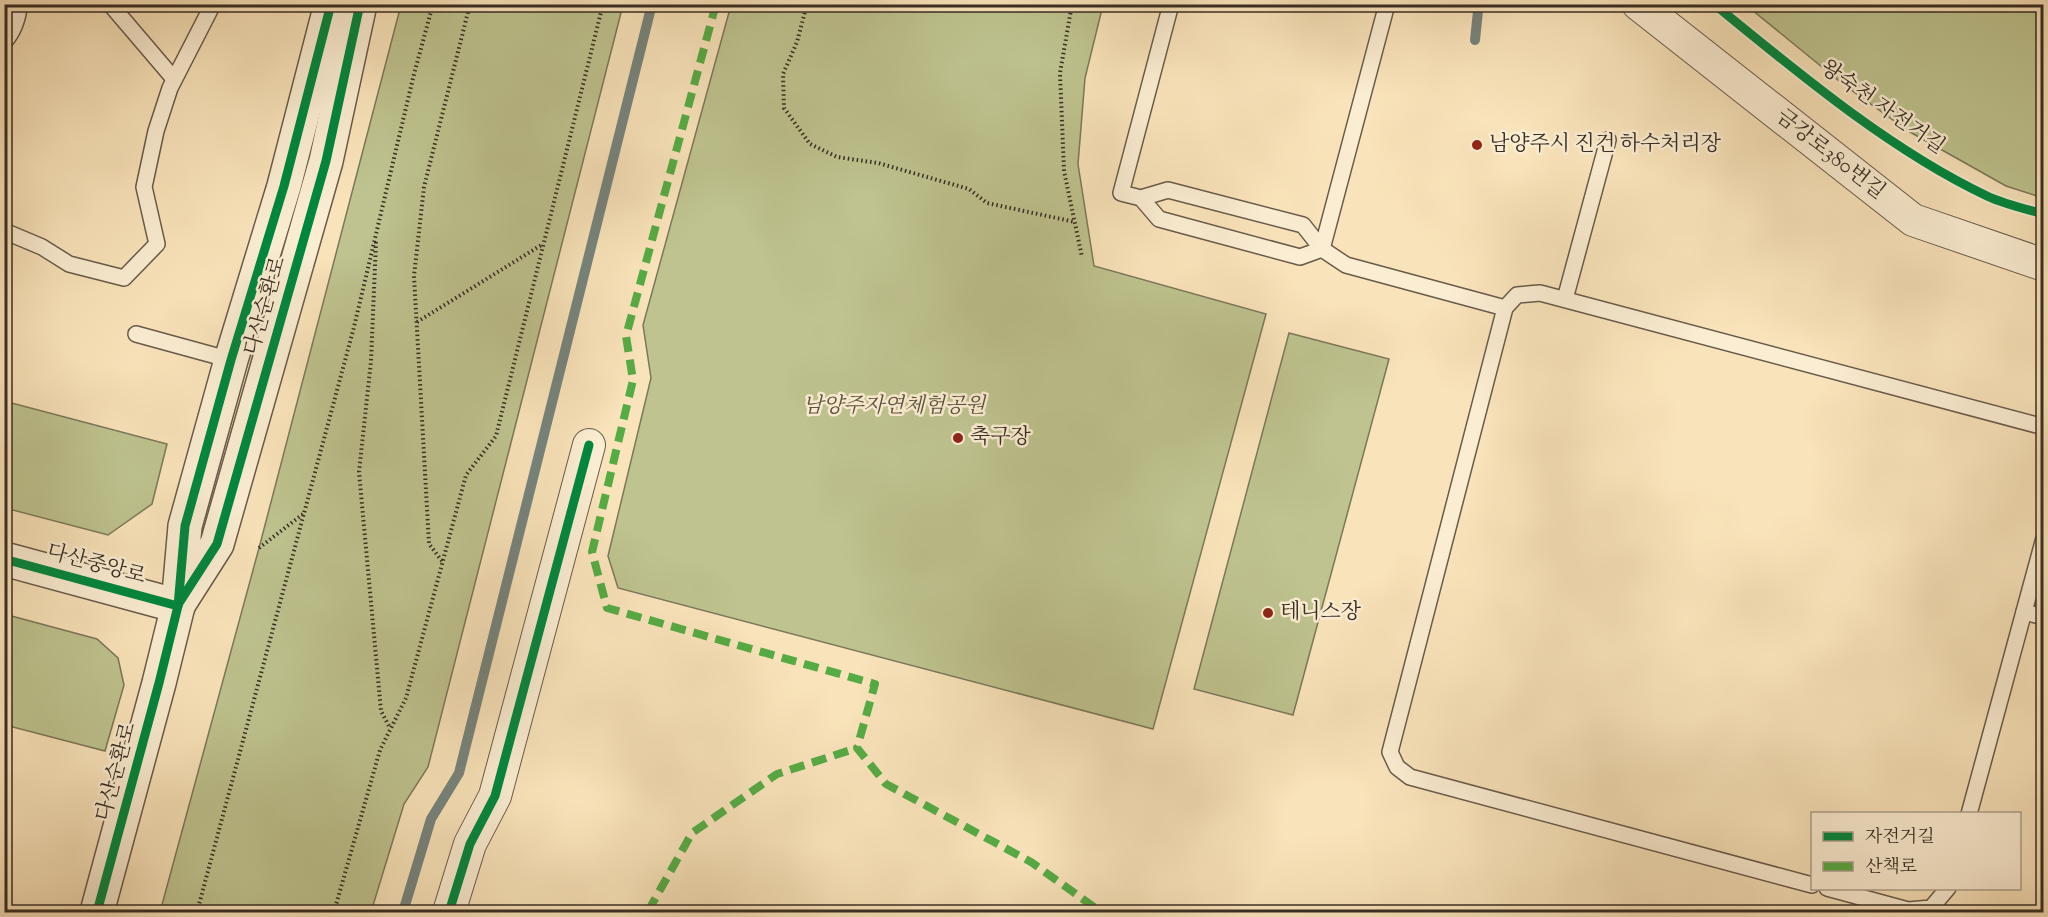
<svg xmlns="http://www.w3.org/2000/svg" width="2048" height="917" viewBox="0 0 2048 917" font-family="'Sorts Mill Goudy','Noto Serif KR',serif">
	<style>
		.green { fill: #bec38f; stroke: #7b785a; stroke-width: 1.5 }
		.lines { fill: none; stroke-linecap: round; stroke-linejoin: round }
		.stream { stroke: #76847d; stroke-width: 10 }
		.service-casing { stroke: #685b4a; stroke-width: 18 }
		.minor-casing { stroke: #685b4a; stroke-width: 34 }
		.tertiary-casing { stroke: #685b4a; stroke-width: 36 }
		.path { stroke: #382e24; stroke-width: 4; stroke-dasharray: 1.5 3; stroke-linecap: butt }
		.service { stroke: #fbedd2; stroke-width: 15 }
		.minor { stroke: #fbedd2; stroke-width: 32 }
		.tertiary { stroke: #fbedd2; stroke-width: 33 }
		.quiet { stroke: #55ab44; stroke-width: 8; stroke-dasharray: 15 8; stroke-linecap: butt }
		.cycleway-casing { stroke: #fbedd2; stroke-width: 13 }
		.cycleway { stroke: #00873e; stroke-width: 9 }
		.poi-dot { fill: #8f2418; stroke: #fbedd2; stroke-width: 2 }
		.labels { text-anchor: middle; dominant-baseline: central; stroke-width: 5; stroke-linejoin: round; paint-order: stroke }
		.street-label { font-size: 21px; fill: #382e24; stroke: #fbedd2 }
		.poi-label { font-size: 21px; fill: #382e24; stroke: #fbedd2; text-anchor: start }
		.park-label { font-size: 21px; font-style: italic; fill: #5a533f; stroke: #fbedd2 }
	</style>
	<rect width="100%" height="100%" fill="#f9e3ba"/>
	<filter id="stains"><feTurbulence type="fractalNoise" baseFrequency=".00333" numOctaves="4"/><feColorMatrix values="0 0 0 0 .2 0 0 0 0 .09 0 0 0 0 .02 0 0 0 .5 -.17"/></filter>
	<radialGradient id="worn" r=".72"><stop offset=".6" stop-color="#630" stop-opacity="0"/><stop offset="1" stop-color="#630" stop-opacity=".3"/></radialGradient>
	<g class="green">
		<path d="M401,5H623L428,767L404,804L371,912H160L259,548Z"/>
		<path d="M731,5H1103L1085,78L1078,164L1094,266L1266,314L1153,729L618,588L608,556L651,378L643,325Z"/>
		<path d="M1746,5H2043V198L2006,186L1910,132L1844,85Z"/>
		<path d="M1289,333L1389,359L1293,715L1194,689Z"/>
		<path d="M4,401L167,444L152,504L108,535L5,508Z"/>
		<path d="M4,614L97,639L118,658L124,685L105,751L5,725Z"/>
	</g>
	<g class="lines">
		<g class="stream">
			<path d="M1475,40L1478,11"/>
			<path d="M403,912L431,819L459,773L652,4"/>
		</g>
		<g class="service-casing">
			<g id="service">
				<path d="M110,4L174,79"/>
				<path d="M1387,4L1322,249L1346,265L1505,308"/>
				<path d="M4,42C13,33 19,17 19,4"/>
				<path d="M1141,198L1168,190L1303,225L1322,249L1300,257L1159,219L1141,198L1121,193L1171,4"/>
				<path d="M4,231L42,247L69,264L124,278L157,244L144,187L156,131L170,88L213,4"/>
				<path d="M1565,299L1608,140"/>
				<path d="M136,334L231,360"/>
				<path d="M2024,612L2044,617"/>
				<path d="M1969,814L2044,538"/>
				<path d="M1812,885L1410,777L1397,767L1390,752L1505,308L1517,295L1540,293L2044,427"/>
				<path d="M1827,888L1908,910L1931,908L1948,888"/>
			</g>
		</g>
		<g class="minor-casing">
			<g id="minor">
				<path d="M1638,4L1913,220L2044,265"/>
				<path d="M449,912L470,844L495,796L589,445"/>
			</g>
		</g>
		<g class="tertiary-casing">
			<g id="tertiary">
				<path d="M4,559L178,606"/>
				<path d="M180,602L217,544L326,161L360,4"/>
				<path d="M97,912L159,683L178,606L185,526L231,360L284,186L331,4"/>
			</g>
		</g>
		<g class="path">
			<path d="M807,4L797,42L783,74L784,108L810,144L837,157L878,163L969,189L987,203L1075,222"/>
			<path d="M1072,4L1060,73L1064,171L1082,257"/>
			<path d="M376,242L371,361L359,472L381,711L390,728"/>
			<path d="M417,322L543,244"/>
			<path d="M259,548L303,514"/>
			<path d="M442,561L429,544L414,276L424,187L470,4"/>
			<path d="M197,912L354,327L413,78L433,4"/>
			<path d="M334,912L380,750L406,698L466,475L496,436L603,4"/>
		</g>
		<use href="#service" class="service"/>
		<use href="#minor" class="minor"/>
		<use href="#tertiary" class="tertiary"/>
		<g class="quiet">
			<path d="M716,4L626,336L633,380L592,552L607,608L875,684L857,748L886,784L1031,862L1101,912"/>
			<path d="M650,912L651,906L692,833L777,774L857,748"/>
		</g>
		<g class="cycleway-casing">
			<g id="cycleway">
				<path d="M1714,4C1797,72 1890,150 1987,196C2004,204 2025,209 2044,214"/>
				<path d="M4,559L178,606"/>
				<path d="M179,603L217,544L326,161L360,4"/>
				<path d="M97,912L159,683L178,606L185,526L231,360L284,186L331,4"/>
				<path d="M449,912L470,844L495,796L589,445"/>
			</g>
		</g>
		<use href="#cycleway" class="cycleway"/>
	</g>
	<g class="poi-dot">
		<circle cx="1477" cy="145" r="6"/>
		<circle cx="958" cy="438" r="6"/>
		<circle cx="1268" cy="613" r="6"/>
	</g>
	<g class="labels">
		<g class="street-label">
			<text transform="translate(1882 108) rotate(35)">왕숙천 자전거길</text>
			<text transform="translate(1830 155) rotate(38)">금강로380번길</text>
			<text transform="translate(266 306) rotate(-74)">다산순환로</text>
			<text transform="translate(96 565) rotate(15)">다산중앙로</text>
			<text transform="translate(117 772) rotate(-75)">다산순환로</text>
		</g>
		<g class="poi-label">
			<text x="1489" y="145">남양주시 진건 하수처리장</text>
			<text x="970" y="438">축구장</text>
			<text x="1280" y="613">테니스장</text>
		</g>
		<g class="park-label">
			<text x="894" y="407">남양주자연체험공원</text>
		</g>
	</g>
	<rect width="2048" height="917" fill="none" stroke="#f9e3ba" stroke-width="24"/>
	<rect x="6" y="6" width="2036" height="905" fill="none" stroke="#382e24" stroke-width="3"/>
	<rect x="12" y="12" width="2024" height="893" fill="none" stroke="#382e24" stroke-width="1.5"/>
	<rect x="1811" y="812" width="210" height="78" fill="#fbedd2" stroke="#ada18c" stroke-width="1.5"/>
	<rect x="1823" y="832" width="30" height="9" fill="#00873e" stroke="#ada18c" stroke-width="1.5"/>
	<text x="1865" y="842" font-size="18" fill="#382e24">자전거길</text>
	<rect x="1823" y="862" width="30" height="9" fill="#55ab44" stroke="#ada18c" stroke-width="1.5"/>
	<text x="1865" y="872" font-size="18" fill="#382e24">산책로</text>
	<rect width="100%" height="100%" filter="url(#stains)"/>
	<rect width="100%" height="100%" fill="url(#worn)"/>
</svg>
